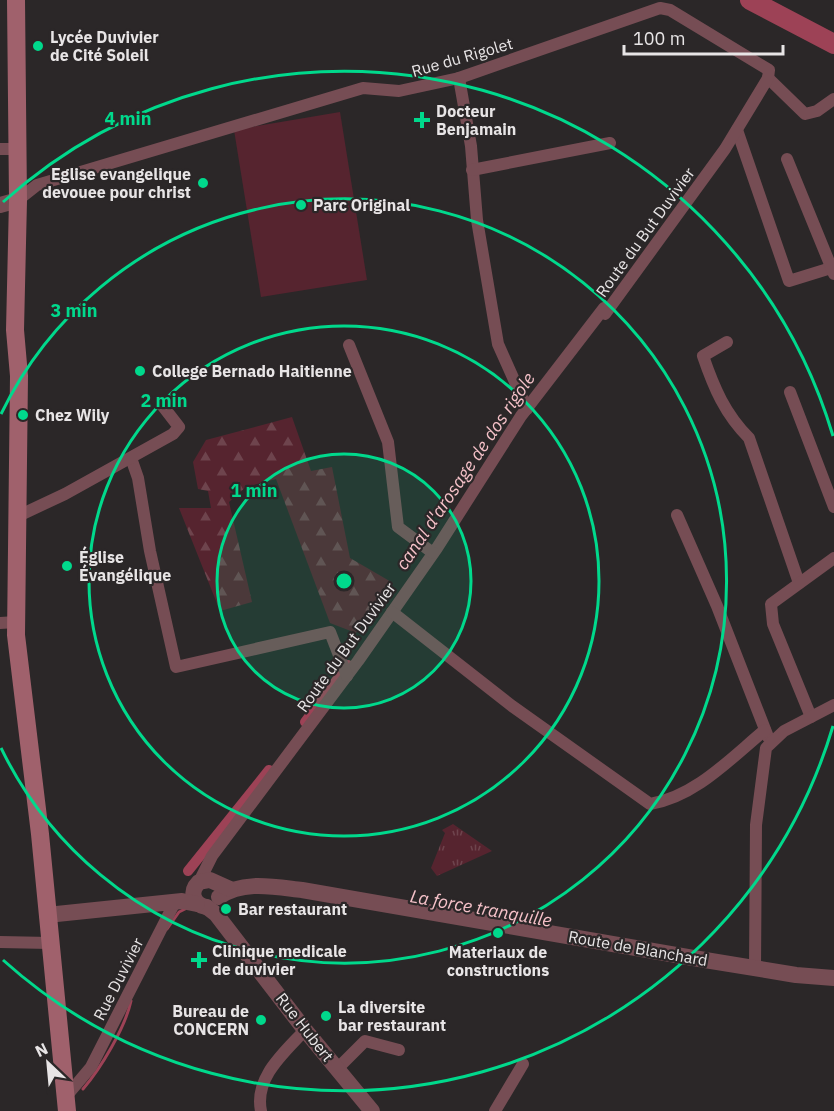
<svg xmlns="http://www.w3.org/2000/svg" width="834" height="1111" viewBox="0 0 834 1111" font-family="'IBM Plex Sans',sans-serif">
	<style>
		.grass { fill: url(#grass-tufts) }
		.forest { fill: url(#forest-firs) }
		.garden { fill: #56242f }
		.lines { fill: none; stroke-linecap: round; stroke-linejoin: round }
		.stream { stroke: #9d4256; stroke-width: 3 }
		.canal { stroke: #9d4256; stroke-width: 10 }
		.river { stroke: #9d4256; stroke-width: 20 }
		.minor { stroke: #764d54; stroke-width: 12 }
		.tertiary { stroke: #764d54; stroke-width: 16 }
		.secondary { stroke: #a0616c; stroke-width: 18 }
		.ring { fill: none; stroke: #00d98c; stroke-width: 3 }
		.poi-dot { fill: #00d98c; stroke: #2b2728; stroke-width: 2 }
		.labels { text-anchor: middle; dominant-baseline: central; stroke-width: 4.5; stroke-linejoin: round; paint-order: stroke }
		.poi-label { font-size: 16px; font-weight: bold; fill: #e8e5e6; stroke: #2b2728; text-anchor: start }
		.street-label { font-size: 16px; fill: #e8e5e6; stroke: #2b2728 }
		.water-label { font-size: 18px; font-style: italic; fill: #f6c2c9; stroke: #2b2728 }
		.centre { fill: #00d98c; stroke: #2b2728; stroke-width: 3 }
		.ring-label { font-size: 18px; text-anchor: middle; font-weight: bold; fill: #00d98c; stroke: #2b2728; stroke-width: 4.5; stroke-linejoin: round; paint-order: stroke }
	</style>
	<defs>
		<pattern id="grass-tufts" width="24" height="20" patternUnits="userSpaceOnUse" patternTransform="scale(1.5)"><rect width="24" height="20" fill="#56242f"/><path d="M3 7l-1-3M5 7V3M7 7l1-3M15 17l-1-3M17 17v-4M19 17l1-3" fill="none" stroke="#6e444d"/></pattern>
		<pattern id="forest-firs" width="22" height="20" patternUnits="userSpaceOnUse" patternTransform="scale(1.5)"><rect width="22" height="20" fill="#56242f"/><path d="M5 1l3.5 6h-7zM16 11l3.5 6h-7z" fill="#6e444d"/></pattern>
	</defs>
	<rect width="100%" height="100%" fill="#2b2728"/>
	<path class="grass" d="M453,824L492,851L437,876L431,868L445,833L442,830Z"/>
	<path class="forest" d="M292,417L311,471L332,467L350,558L393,583L356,633L330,623L276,479L246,487L229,502L252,602L220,611L179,508H211L208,491L198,489L193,462L206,440Z"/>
	<path class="garden" d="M340,112L367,280L261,297L234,130Z"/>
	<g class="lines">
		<g class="stream">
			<path d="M167,929L179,912L187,908"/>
			<path d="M83,1089C101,1068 125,1028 131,1001"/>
		</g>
		<g class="canal">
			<path d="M305,722L348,665"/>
			<path d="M188,871L269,770"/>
		</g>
		<path class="river" d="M750,0L834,44"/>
		<g class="minor">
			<path d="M459,78L471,146L477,220L498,344L527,409"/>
			<path d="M768,78L805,114L817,111L834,99"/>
			<path d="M737,130L789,281L831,268"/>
			<path d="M0,149H17"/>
			<path d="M787,159L834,274"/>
			<path d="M472,170L610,143"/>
			<path d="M18,200L37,185L363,88L399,91L459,78L660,8L670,10L769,70L768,78L725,149L605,314L604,308L521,416L437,548L358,661L212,856L199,882"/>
			<path d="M727,342L703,356C714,388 725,414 749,438L799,583"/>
			<path d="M349,345L388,442L398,527L433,553"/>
			<path d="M790,392L834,507"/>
			<path d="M131,458L138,478L150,551L176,667L330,632L347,676"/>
			<path d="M677,515L717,606L768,737"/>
			<path d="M16,517L65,494L173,434L179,427L162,405"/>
			<path d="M392,612L512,706L650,804C695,797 731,758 765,730"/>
			<path d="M0,623L16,622"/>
			<path d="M811,717L773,624L771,604L834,558"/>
			<path d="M0,942L50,943"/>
			<path d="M755,968L756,825L766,748L784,731L834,705"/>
			<path d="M337,1069L365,1041L399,1050"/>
			<path d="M64,1099L91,1067L175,902"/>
			<path d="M261,1111C254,1077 285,1052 305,1030"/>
			<path d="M495,1111L523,1064"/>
		</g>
		<g class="tertiary">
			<path d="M0,205L18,200"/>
			<path d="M219,897C243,880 275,887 302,890L705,960L796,975L834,978"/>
			<path d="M206,907C193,904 189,892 199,882L210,880L230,889"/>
			<path d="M207,907L216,914L305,1030L372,1111"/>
			<path d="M47,915L182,901L197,904"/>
		</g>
		<path class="secondary" d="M16,0L18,200L15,330L19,376L16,635L40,834L67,1111"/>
	</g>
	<circle cx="344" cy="581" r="127" fill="#00d98c" fill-opacity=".12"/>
	<g class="ring">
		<circle cx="344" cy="581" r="127"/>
		<circle cx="344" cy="581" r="255"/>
		<path d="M1 414A382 382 0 1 1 1 748"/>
		<path d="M833 726A510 510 0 0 1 3 960M3 202A510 510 0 0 1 833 436"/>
	</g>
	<g class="poi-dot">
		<circle cx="38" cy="46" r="6"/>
		<path d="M419 111h6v6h6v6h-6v6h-6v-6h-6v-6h6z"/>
		<circle cx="203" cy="183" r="6"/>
		<circle cx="301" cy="205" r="6"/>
		<circle cx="140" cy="371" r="6"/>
		<circle cx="23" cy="415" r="6"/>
		<circle cx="67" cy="566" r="6"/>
		<circle cx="226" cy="909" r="6"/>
		<circle cx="498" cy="933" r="6"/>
		<path d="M196 951h6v6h6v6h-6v6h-6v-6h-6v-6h6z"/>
		<circle cx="326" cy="1016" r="6"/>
		<circle cx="261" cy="1020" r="6"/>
	</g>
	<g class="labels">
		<g class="poi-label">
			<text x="50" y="37">Lycée Duvivier<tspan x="50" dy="18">de Cité Soleil</tspan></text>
			<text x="436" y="111">Docteur<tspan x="436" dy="18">Benjamain</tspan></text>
			<text x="191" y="174" text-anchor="end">Eglise evangelique<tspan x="191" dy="18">devouee pour christ</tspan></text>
			<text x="313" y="205">Parc Original</text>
			<text x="152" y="371">College Bernado Haitienne</text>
			<text x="35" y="415">Chez Wily</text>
			<text x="79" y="557">Église<tspan x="79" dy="18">Évangélique</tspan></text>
			<text x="238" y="909">Bar restaurant</text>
			<text x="212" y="951">Clinique medicale<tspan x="212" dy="18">de duvivier</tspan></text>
			<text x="498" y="952" text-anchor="middle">Materiaux de<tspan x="498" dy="18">constructions</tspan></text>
			<text x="338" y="1007">La diversite<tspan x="338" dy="18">bar restaurant</tspan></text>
			<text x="249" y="1011" text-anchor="end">Bureau de<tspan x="249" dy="18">CONCERN</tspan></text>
		</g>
		<g class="street-label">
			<text transform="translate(462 57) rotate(-16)">Rue du Rigolet</text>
			<text transform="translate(645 232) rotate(-54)">Route du But Duvivier</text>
			<text transform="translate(346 647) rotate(-54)">Route du But Duvivier</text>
			<text transform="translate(638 948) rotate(10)">Route de Blanchard</text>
			<text transform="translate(118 979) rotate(-63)">Rue Duvivier</text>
			<text transform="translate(305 1027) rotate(52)">Rue Hubert</text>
		</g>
		<g class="water-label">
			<text transform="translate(465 471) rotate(-56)">canal d'arosage de dos rigole</text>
			<text transform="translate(481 908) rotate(10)">La force tranquille</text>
		</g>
	</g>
	<circle cx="344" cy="581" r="9" class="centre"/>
	<g class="ring-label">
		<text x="128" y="125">4 min</text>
		<text x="74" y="317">3 min</text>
		<text x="164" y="407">2 min</text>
		<text x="254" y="497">1 min</text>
	</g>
	<g transform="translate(48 1063) rotate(334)" stroke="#2b2728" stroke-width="4.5" paint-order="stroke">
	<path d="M0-4.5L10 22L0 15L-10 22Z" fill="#e8e5e6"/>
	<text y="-9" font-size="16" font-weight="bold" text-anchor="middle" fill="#e8e5e6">N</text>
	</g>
	<path d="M624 45v9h159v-9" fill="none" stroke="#e8e5e6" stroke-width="3"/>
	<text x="633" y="45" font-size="18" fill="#e8e5e6" stroke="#2b2728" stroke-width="4.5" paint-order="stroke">100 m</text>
</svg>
